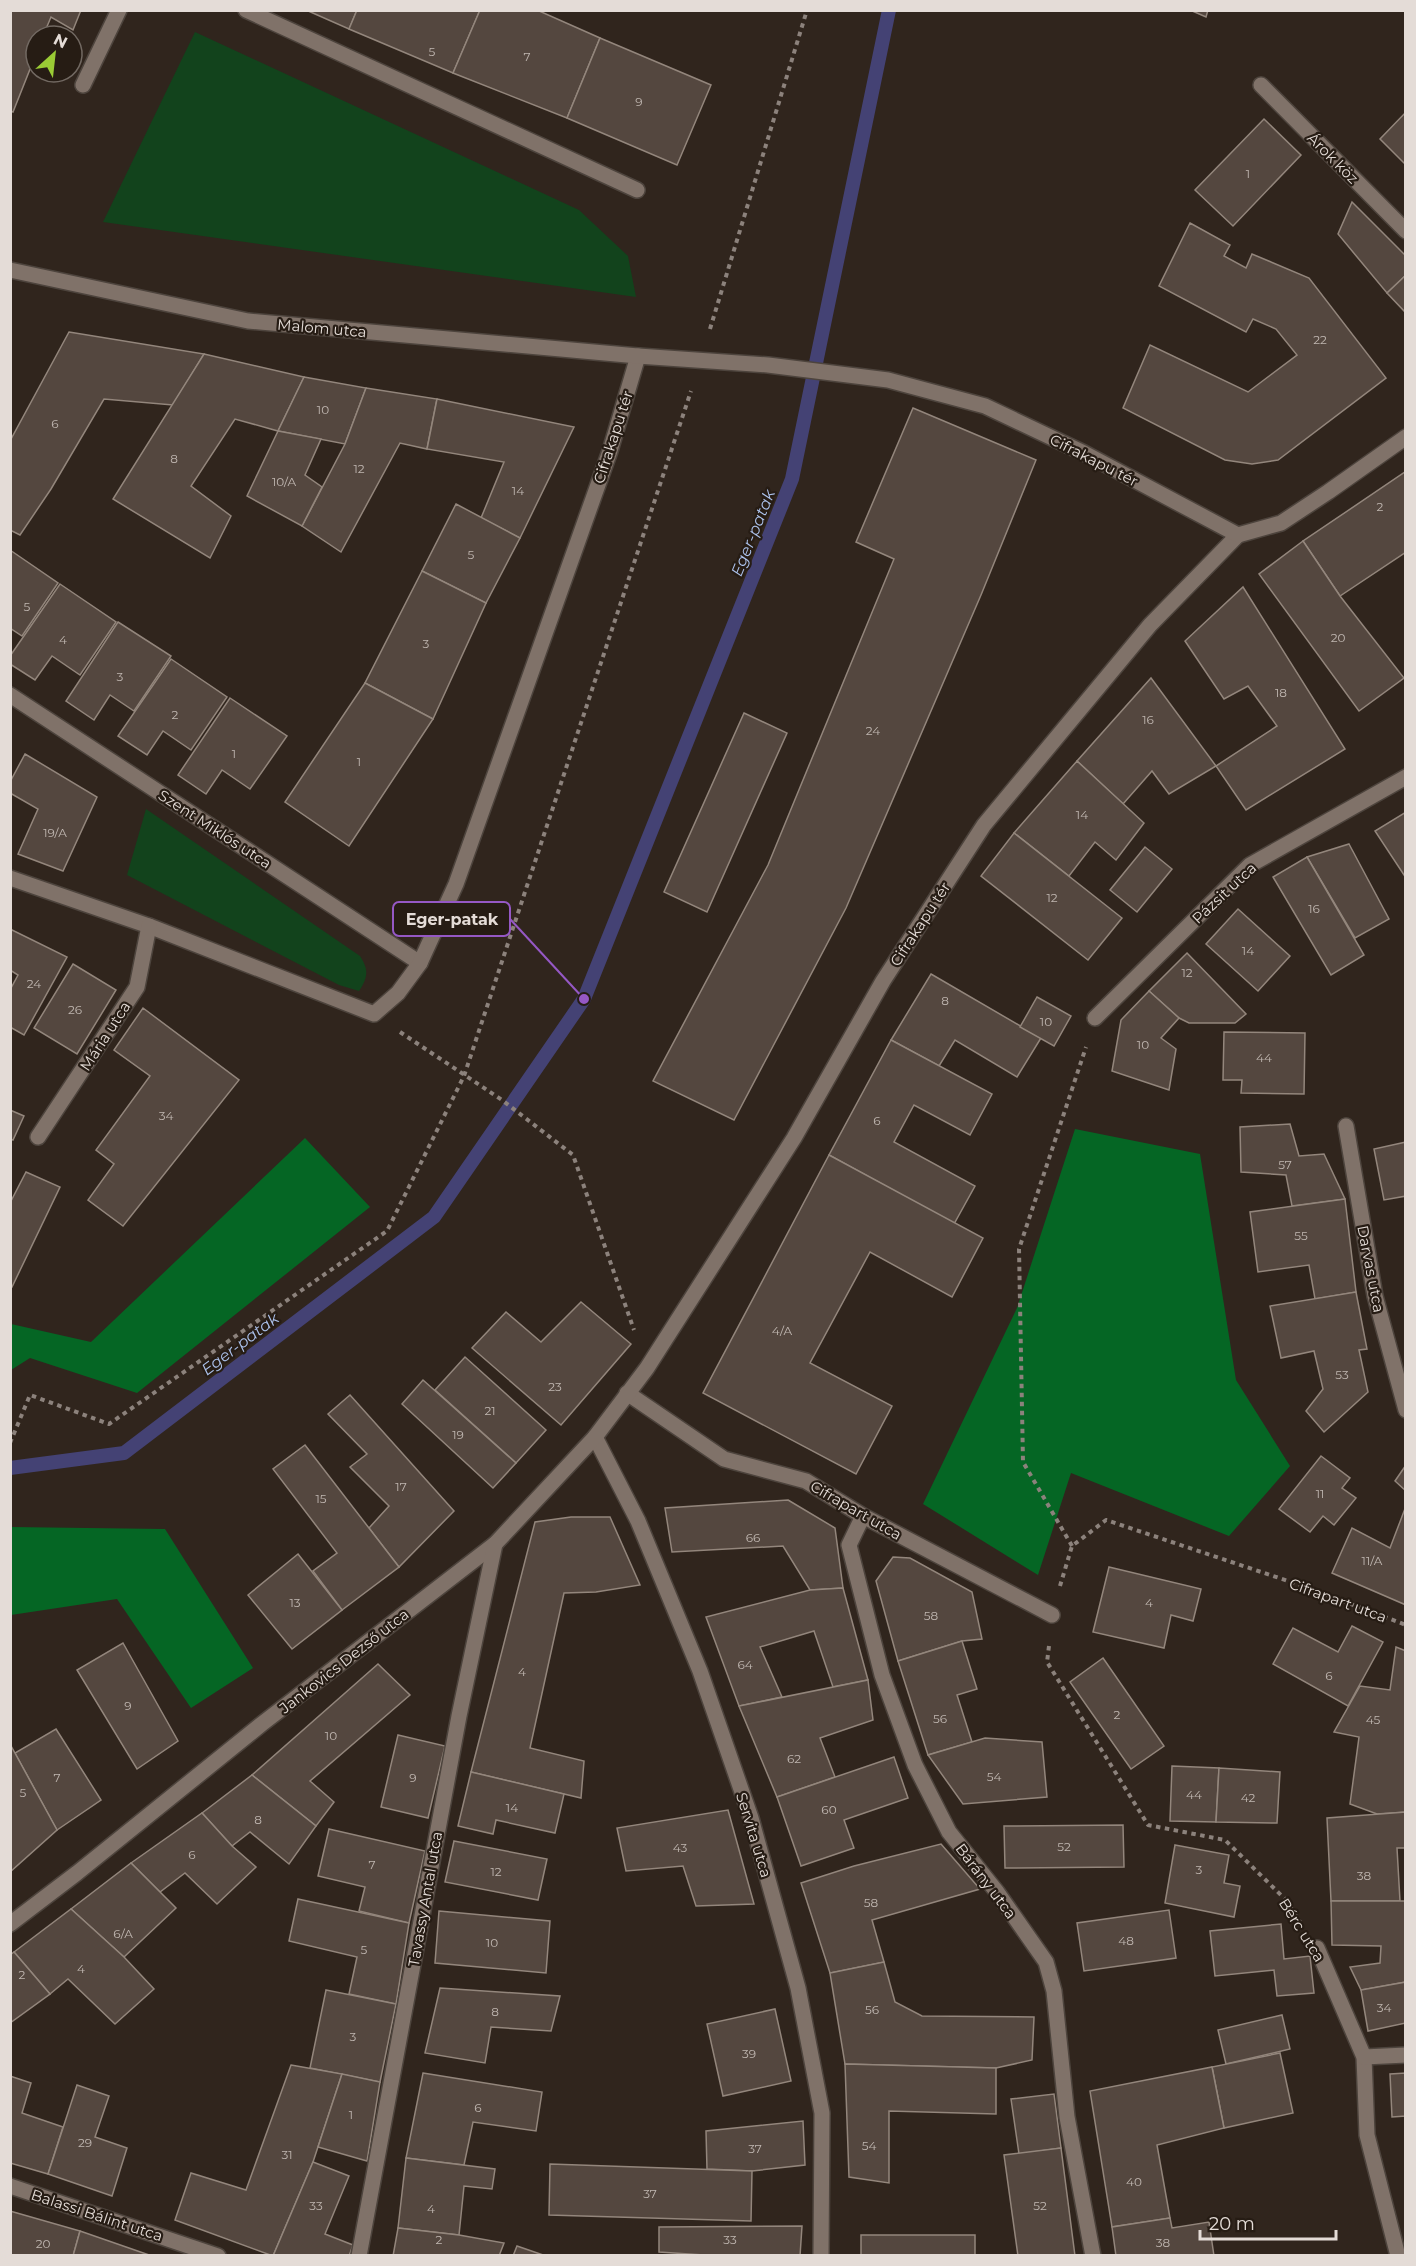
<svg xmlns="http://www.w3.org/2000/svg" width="1416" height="2266" viewBox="0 0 1416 2266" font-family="Montserrat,sans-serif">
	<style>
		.green { fill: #12431c }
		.forest { fill: #056624 }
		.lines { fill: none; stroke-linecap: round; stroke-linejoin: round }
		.stream { stroke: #444274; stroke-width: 14 }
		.building { fill: #54473f; stroke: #93867c; stroke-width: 1.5 }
		.lane-casing { stroke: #4d443d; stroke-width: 18 }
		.street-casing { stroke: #4d443d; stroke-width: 18 }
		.secondary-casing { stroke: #4d443d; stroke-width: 18 }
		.path { stroke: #8c827c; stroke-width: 4; stroke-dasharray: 4.5 4.5; stroke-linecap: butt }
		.lane { stroke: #807269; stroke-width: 15 }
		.street { stroke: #807269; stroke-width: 15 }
		.secondary { stroke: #807269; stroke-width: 15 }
		.labels { text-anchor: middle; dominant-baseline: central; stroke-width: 4.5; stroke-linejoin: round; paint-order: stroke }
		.number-label { font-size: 12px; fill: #c0b7b1 }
		.street-label { font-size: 15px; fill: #e4dcd7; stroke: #261c14 }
		.water-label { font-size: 16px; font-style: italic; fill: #acc2ec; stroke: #261c14 }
		.leader { fill: none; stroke: #9558c5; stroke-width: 2 }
		.callout-dot { fill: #9558c5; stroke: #261c14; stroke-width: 2 }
		.callout { fill: #261c14; stroke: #9558c5; stroke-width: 2 }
		.callout-label { font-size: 16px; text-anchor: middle; font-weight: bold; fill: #e4dcd7 }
	</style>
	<rect width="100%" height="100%" fill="#30251d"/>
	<g class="green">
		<path d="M195,32L579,210L628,256L636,297L103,222Z"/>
		<path d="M146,809L360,956C369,970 368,977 359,991L339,985L127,875Z"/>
	</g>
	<g class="forest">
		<path d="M1075,1129L1200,1154L1236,1380L1290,1466L1229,1536L1071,1473L1038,1575L923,1504L1017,1308Z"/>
		<path d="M305,1138L370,1207L137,1393L30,1358L11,1370V1324L91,1342Z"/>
		<path d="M11,1527L165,1529L253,1668L191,1708L117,1599L11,1615Z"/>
	</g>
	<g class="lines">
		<path class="stream" d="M10,1468L124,1453L434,1217L584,999L792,479L889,10"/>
	</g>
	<g class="building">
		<path d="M10,10H81L73,30L51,17L43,36H36V54L13,112L10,111Z"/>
		<path d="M306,10H357L349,29Z"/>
		<path d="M357,10H480L453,73L349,29Z"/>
		<path d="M480,10H537L600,38L567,118L453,73Z"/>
		<path d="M1190,10H1208L1206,17Z"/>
		<path d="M600,38L711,85L677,165L567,118Z"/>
		<path d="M1406,112V165L1380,139Z"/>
		<path d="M1264,119L1301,155L1233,226L1195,190Z"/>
		<path d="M1352,202L1406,256V275L1387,293L1338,234Z"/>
		<path d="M1190,223L1230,245L1224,256L1246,268L1252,254L1309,278L1386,378L1278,460L1252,464L1225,460L1123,408L1150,345L1248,392L1297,355L1276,329L1253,319L1246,332L1159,286Z"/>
		<path d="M1406,275V313L1387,293Z"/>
		<path d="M69,332L204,354L173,405L104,399L51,489L20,535L10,530V441Z"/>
		<path d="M204,354L304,377L278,431L235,419L191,486L231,516L210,558L113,499Z"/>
		<path d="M304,377L366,388L345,444L278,431Z"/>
		<path d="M366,388L437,399L427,449L400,443L341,552L302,526L345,444Z"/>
		<path d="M437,399L574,427L520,538L481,518L504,462L427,449Z"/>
		<path d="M913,408L1036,460L981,595L846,908L734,1120L653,1081L768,865L894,559L856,542Z"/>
		<path d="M278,431L321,439L305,475L322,487L302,526L247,496Z"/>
		<path d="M1405,472L1406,552L1340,596L1303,541Z"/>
		<path d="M456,504L520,538L486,603L422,571Z"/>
		<path d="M1303,541L1340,596L1404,678L1359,711L1259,574Z"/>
		<path d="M10,550L58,583L22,636L10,628Z"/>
		<path d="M422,571L486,603L433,719L365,683Z"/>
		<path d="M60,584L116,622L80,675L52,656L35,680L10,664V656Z"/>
		<path d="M1243,587L1345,749L1246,810L1216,766L1277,726L1248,686L1224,699L1185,641Z"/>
		<path d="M118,622L171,656L134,711L110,695L94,720L66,701Z"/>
		<path d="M171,659L227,697L191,750L163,731L147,755L118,736Z"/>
		<path d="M1151,678L1216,766L1169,794L1152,771L1123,804L1077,761Z"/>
		<path d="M365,683L433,719L349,846L285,802Z"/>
		<path d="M230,698L287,736L250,789L222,770L206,794L178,775Z"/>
		<path d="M744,713L787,733L707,912L664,892Z"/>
		<path d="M25,754L97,797L63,871L18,854L38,809L10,793V782Z"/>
		<path d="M1077,761L1144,823L1116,860L1095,842L1069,876L1014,833Z"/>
		<path d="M1406,812V878L1375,831Z"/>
		<path d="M1014,833L1122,918L1088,960L981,876Z"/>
		<path d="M1349,844L1389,919L1355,938L1307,857Z"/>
		<path d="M1145,847L1172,869L1137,912L1110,890Z"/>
		<path d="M1307,857L1364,955L1331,975L1273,877Z"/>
		<path d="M1238,909L1290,956L1258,991L1206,944Z"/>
		<path d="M10,929L67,957L24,1035L10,1027V990L18,975L10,970Z"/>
		<path d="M1187,953L1246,1014L1235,1023H1189L1179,1018L1149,991Z"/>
		<path d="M73,964L116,990L77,1054L34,1028Z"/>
		<path d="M931,974L1041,1038L1017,1077L955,1040L939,1066L891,1040Z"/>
		<path d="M1149,991L1179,1018L1161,1038L1176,1049L1169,1090L1112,1071L1121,1020Z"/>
		<path d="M1037,997L1071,1016L1054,1046L1020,1027Z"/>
		<path d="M143,1008L239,1080L123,1226L88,1200L114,1164L96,1150L150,1076L114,1050Z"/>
		<path d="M1224,1032L1305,1033L1304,1094L1241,1093L1242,1080H1223Z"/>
		<path d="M891,1040L992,1094L970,1135L914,1105L894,1142L975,1186L954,1224L829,1155Z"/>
		<path d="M10,1110L24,1116L13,1140L10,1139Z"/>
		<path d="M1290,1124L1299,1156L1324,1154L1345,1199L1292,1206L1286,1175L1241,1172L1240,1127Z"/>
		<path d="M1406,1142V1196L1384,1200L1374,1149Z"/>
		<path d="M829,1155L983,1238L952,1297L870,1252L810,1363L892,1406L856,1474L703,1393Z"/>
		<path d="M26,1172L60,1187L12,1287L10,1286V1203Z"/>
		<path d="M1345,1199L1356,1292L1315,1299L1309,1265L1258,1272L1250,1212Z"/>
		<path d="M1356,1292L1367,1349L1359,1350L1368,1392L1324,1432L1306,1411L1323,1389L1314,1351L1281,1358L1270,1306Z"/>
		<path d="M581,1302L631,1344L561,1425L472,1348L506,1312L541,1342Z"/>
		<path d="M465,1357L546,1430L516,1463L435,1390Z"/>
		<path d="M423,1380L516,1463L493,1488L402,1404Z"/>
		<path d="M350,1395L454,1511L399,1567L369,1528L389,1506L350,1467L367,1454L328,1414Z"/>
		<path d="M305,1445L399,1567L342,1610L313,1571L337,1553L273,1469Z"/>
		<path d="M1321,1456L1350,1478L1342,1488L1356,1498L1334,1525L1323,1516L1310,1532L1279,1509Z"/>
		<path d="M1406,1465V1491L1395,1481Z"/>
		<path d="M788,1500L835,1528L843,1588L810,1590L783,1546L672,1552L665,1508Z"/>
		<path d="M1406,1506V1605L1332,1573L1352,1528L1390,1548Z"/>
		<path d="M571,1517H610L640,1585L596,1592L564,1593L530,1748L584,1761L581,1798L471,1772L535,1522Z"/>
		<path d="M298,1554L342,1610L292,1649L248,1595Z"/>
		<path d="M893,1557L910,1558L972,1592L982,1639L962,1641L898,1661L876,1581Z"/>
		<path d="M1109,1567L1201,1589L1193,1621L1171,1615L1164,1648L1093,1632Z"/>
		<path d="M843,1588L868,1680L833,1687L814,1631L760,1647L782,1697L739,1706L706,1617L810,1590Z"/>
		<path d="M1352,1626L1383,1642L1348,1706L1273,1664L1293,1628L1338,1652Z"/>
		<path d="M962,1641L977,1689L957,1695L972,1742L928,1755L898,1661Z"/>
		<path d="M123,1643L178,1741L137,1769L77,1670Z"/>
		<path d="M1396,1647L1406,1651V1812L1377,1814L1350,1804L1359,1737L1334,1732L1360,1686L1390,1690Z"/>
		<path d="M1103,1658L1164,1746L1131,1769L1070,1682Z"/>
		<path d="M378,1664L410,1695L310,1781L334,1802L316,1826L252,1775Z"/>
		<path d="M868,1680L873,1720L820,1738L835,1777L777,1797L739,1706Z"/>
		<path d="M56,1729L101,1800L57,1830L15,1753Z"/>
		<path d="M398,1735L445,1746L428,1818L381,1807Z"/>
		<path d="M985,1738L1042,1742L1047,1797L963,1804L928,1755Z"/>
		<path d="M10,1744L57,1830L10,1872Z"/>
		<path d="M894,1757L908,1798L844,1820L854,1848L801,1866L777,1797Z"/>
		<path d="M1172,1766L1219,1768L1216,1822L1170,1821Z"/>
		<path d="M1219,1768L1280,1772L1277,1823L1216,1822Z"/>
		<path d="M471,1772L564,1794L555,1833L496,1820L493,1834L458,1826Z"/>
		<path d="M252,1775L316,1826L289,1864L250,1832L232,1846L202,1813Z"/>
		<path d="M728,1810L754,1904L696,1906L683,1866L626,1871L617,1828Z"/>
		<path d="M1406,1812V1848H1397L1400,1901H1331L1327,1818Z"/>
		<path d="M202,1813L232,1846L256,1867L217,1904L185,1873L160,1892L131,1863Z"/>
		<path d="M1123,1825L1124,1867L1005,1868L1004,1826Z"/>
		<path d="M329,1829L425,1851L409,1923L359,1911L365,1887L318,1876Z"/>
		<path d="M454,1841L547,1859L538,1900L445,1882Z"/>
		<path d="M941,1844L980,1889L872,1920L884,1962L830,1973L801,1883L854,1866Z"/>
		<path d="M1175,1845L1229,1855L1224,1883L1240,1886L1234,1917L1165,1903Z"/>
		<path d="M131,1863L176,1908L124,1957L71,1909Z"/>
		<path d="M298,1899L409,1923L396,2004L349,1994L357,1957L289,1941Z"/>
		<path d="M1331,1901H1406V1982L1361,1990L1350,1967L1380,1963L1381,1946L1332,1945Z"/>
		<path d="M71,1909L124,1957L154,1989L115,2024L68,1979L50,1994L14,1952Z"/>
		<path d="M1169,1910L1176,1958L1084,1971L1077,1923Z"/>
		<path d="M439,1911L550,1921L546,1973L435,1963Z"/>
		<path d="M1281,1924L1284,1959L1310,1956L1314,1993L1277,1996L1274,1970L1215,1976L1210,1931Z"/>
		<path d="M14,1952L50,1994L10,2023V1955Z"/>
		<path d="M884,1962L895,2002L922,2016L1034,2017L1032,2060L996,2068L845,2064L830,1973Z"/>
		<path d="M1406,1982V2023L1368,2031L1361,1990Z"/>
		<path d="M440,1988L560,1996L551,2031L491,2027L485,2063L425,2053Z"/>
		<path d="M326,1990L396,2004L380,2082L310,2068Z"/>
		<path d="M775,2009L791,2081L723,2096L707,2024Z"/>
		<path d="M1282,2015L1290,2049L1226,2064L1218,2030Z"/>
		<path d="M1280,2053L1293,2113L1224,2128L1212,2067Z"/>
		<path d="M845,2064L996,2068V2114L889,2111V2183L849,2177Z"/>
		<path d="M291,2065L342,2074L313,2162L273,2256L175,2220L191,2173L246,2190Z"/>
		<path d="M1212,2067L1224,2128L1157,2145L1170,2218L1112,2227L1090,2091Z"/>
		<path d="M423,2073L542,2092L536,2131L473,2122L464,2165L406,2158Z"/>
		<path d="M1406,2073V2116L1392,2117L1390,2074Z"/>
		<path d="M342,2074L380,2082L367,2161L318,2147Z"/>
		<path d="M10,2076L31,2083L22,2113L63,2127L48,2174L10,2163Z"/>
		<path d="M77,2085L109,2096L95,2137L127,2148L112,2196L48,2174Z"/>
		<path d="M1054,2094L1061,2148L1019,2154L1011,2099Z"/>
		<path d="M803,2121L805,2165L752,2171L707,2169L706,2131Z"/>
		<path d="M1061,2148L1075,2256H1018L1004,2155Z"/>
		<path d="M406,2158L495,2169L492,2189L464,2186L459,2235L398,2228Z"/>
		<path d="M313,2162L349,2176L325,2234L353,2245L349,2256H273Z"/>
		<path d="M550,2164L752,2171L751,2221L549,2215Z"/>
		<path d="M10,2211L80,2231L73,2256H10Z"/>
		<path d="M1170,2218L1172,2228L1209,2222L1214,2256H1116L1112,2227Z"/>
		<path d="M802,2226L800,2256H719L659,2252V2227Z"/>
		<path d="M398,2228L459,2235L504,2243L499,2256H393Z"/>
		<path d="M80,2231L152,2256H73Z"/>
		<rect x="861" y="2235" width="114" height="21"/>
		<path d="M517,2246L546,2256H513Z"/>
	</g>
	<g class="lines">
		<g class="lane-casing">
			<path id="lane" d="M246,10L637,190"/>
		</g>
		<g class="street-casing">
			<g id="street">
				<path d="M83,85L119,10"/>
				<path d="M1261,85L1406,231"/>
				<path d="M10,695L420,963"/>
				<path d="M10,878L149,926L374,1014L398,993L420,963L456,884L610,451L638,356"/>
				<path d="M1095,1018L1250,865L1406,777"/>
				<path d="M1346,1126L1375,1296L1406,1410"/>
				<path d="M38,1137L137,987L149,926"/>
				<path d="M627,1393L724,1459L806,1481L863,1516L1052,1615"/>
				<path d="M595,1437L638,1521L700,1671L751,1818L798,1988L822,2113L821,2256"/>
				<path d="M863,1516L849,1545L882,1675L915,1765L949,1832L997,1892L1046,1962L1054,1991L1067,2117L1093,2256"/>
				<path d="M10,1924L77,1873L263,1723L495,1544L595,1437L647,1368L794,1138L883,981L984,825L1150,625L1238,535"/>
				<path d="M1317,1948L1364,2057L1367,2135L1398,2256"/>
				<path d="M1364,2057L1406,2055"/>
				<path d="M10,2186L218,2256"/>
				<path d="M359,2256L459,1716L495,1544"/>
			</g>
		</g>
		<g class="secondary-casing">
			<path id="secondary" d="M10,270L248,321L638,356L768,365L888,380L985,406L1084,453L1238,535L1281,523L1328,492L1406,437"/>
		</g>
		<g class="path">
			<path d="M710,329L807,10"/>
			<path d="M400,1032L502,1100L573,1155L634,1330"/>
			<path d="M10,1443L30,1395L109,1424L387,1231L464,1076L691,391"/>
			<path d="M1072,1546L1023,1462L1019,1249L1086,1047"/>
			<path d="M1060,1586L1072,1546L1106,1520L1309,1588L1406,1625"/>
			<path d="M1049,1646L1047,1662L1148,1825L1225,1840L1285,1899L1300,1922"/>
		</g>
		<use href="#lane" class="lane"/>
		<use href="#street" class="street"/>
		<use href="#secondary" class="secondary"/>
	</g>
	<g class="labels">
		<g class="number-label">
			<text x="432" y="51">5</text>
			<text x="527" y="56">7</text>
			<text x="639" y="101">9</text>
			<text x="1248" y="173">1</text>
			<text x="1320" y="339">22</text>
			<text x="323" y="409">10</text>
			<text x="55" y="423">6</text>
			<text x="174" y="458">8</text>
			<text x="359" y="468">12</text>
			<text x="284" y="481">10/A</text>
			<text x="518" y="490">14</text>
			<text x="1380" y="506">2</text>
			<text x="471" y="554">5</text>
			<text x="27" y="606">5</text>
			<text x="1338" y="637">20</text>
			<text x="63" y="639">4</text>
			<text x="426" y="643">3</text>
			<text x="120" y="676">3</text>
			<text x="1281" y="692">18</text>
			<text x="175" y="714">2</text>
			<text x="1148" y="719">16</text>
			<text x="873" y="730">24</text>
			<text x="234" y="753">1</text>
			<text x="359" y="761">1</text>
			<text x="1082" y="814">14</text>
			<text x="55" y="832">19/A</text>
			<text x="1052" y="897">12</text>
			<text x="1314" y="908">16</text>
			<text x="1248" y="950">14</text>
			<text x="1187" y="972">12</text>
			<text x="34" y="983">24</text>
			<text x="945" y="1000">8</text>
			<text x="75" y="1009">26</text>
			<text x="1046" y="1021">10</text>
			<text x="1143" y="1044">10</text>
			<text x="1264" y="1057">44</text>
			<text x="166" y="1115">34</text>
			<text x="877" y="1120">6</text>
			<text x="1285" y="1164">57</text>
			<text x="1301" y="1235">55</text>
			<text x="782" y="1330">4/A</text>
			<text x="1342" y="1374">53</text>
			<text x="555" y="1386">23</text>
			<text x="490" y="1410">21</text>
			<text x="458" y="1434">19</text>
			<text x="401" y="1486">17</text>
			<text x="1320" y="1493">11</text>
			<text x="321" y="1498">15</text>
			<text x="753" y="1537">66</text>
			<text x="1372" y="1560">11/A</text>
			<text x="295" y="1602">13</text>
			<text x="1149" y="1602">4</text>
			<text x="931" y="1615">58</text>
			<text x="745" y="1664">64</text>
			<text x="522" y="1671">4</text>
			<text x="1329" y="1675">6</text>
			<text x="128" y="1705">9</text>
			<text x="1117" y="1714">2</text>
			<text x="940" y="1718">56</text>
			<text x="1373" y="1719">45</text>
			<text x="331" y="1735">10</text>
			<text x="794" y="1758">62</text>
			<text x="994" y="1776">54</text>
			<text x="57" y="1777">7</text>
			<text x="413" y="1777">9</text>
			<text x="23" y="1792">5</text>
			<text x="1194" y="1794">44</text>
			<text x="1248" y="1797">42</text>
			<text x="512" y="1807">14</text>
			<text x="829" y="1809">60</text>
			<text x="258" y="1819">8</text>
			<text x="1064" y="1846">52</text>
			<text x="680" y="1847">43</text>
			<text x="192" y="1854">6</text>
			<text x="372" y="1864">7</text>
			<text x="1199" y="1869">3</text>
			<text x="496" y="1871">12</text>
			<text x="1364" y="1875">38</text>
			<text x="871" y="1902">58</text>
			<text x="123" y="1933">6/A</text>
			<text x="1126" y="1940">48</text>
			<text x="492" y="1942">10</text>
			<text x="364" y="1949">5</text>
			<text x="81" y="1968">4</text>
			<text x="22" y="1974">2</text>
			<text x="1384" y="2007">34</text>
			<text x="872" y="2009">56</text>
			<text x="495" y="2011">8</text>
			<text x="353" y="2036">3</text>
			<text x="749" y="2053">39</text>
			<text x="478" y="2107">6</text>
			<text x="351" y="2114">1</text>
			<text x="85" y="2142">29</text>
			<text x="869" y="2145">54</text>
			<text x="755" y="2148">37</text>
			<text x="287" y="2154">31</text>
			<text x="1134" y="2181">40</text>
			<text x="650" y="2193">37</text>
			<text x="316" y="2205">33</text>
			<text x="1040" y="2205">52</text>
			<text x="431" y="2208">4</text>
			<text x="439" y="2239">2</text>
			<text x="730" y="2239">33</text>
			<text x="1163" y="2242">38</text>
			<text x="43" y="2243">20</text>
		</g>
		<g class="street-label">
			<text transform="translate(1333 158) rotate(45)">Árok köz</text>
			<text transform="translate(322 328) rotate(5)">Malom utca</text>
			<text transform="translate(613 437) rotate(-72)">Cifrakapu tér</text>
			<text transform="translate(1094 460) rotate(27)">Cifrakapu tér</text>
			<text transform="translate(215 829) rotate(33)">Szent Miklós utca</text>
			<text transform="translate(1224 893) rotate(-43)">Pázsit utca</text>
			<text transform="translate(920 924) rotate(-57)">Cifrakapu tér</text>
			<text transform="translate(105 1036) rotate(-57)">Mária utca</text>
			<text transform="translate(1371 1269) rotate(79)">Darvas utca</text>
			<text transform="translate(856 1510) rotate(30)">Cifrapart utca</text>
			<text transform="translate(1338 1600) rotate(20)">Cifrapart utca</text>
			<text transform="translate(344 1661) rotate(-38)">Jankovics Dezső utca</text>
			<text transform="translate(754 1835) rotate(73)">Servita utca</text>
			<text transform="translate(986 1881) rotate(53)">Bárány utca</text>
			<text transform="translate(425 1899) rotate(-80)">Tavassy Antal utca</text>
			<text transform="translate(1302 1930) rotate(58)">Bérc utca</text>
			<text transform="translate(97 2215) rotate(18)">Balassi Bálint utca</text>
		</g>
		<g class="water-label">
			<text transform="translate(753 533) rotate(-68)">Eger-patak</text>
			<text transform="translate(240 1344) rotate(-37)">Eger-patak</text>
		</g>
	</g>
	<path class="leader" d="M584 999L510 919"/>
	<circle class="callout-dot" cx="584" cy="999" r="6"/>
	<rect class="callout" x="393" y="902" width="117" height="34" rx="6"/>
	<g class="callout-label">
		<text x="452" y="925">Eger-patak</text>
	</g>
	<rect width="1416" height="2266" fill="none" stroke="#e4dcd7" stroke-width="24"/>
	<g transform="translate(54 54) rotate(27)"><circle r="28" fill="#261c14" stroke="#726962" stroke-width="1.5"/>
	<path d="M0-4.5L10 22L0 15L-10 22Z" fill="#9acb35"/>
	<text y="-9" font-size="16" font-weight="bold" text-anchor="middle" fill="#e4dcd7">N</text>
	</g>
	<path d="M1200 2230v9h136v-9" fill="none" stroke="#e4dcd7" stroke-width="3"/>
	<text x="1209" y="2230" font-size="18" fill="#e4dcd7" stroke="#261c14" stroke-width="4.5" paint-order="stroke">20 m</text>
</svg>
